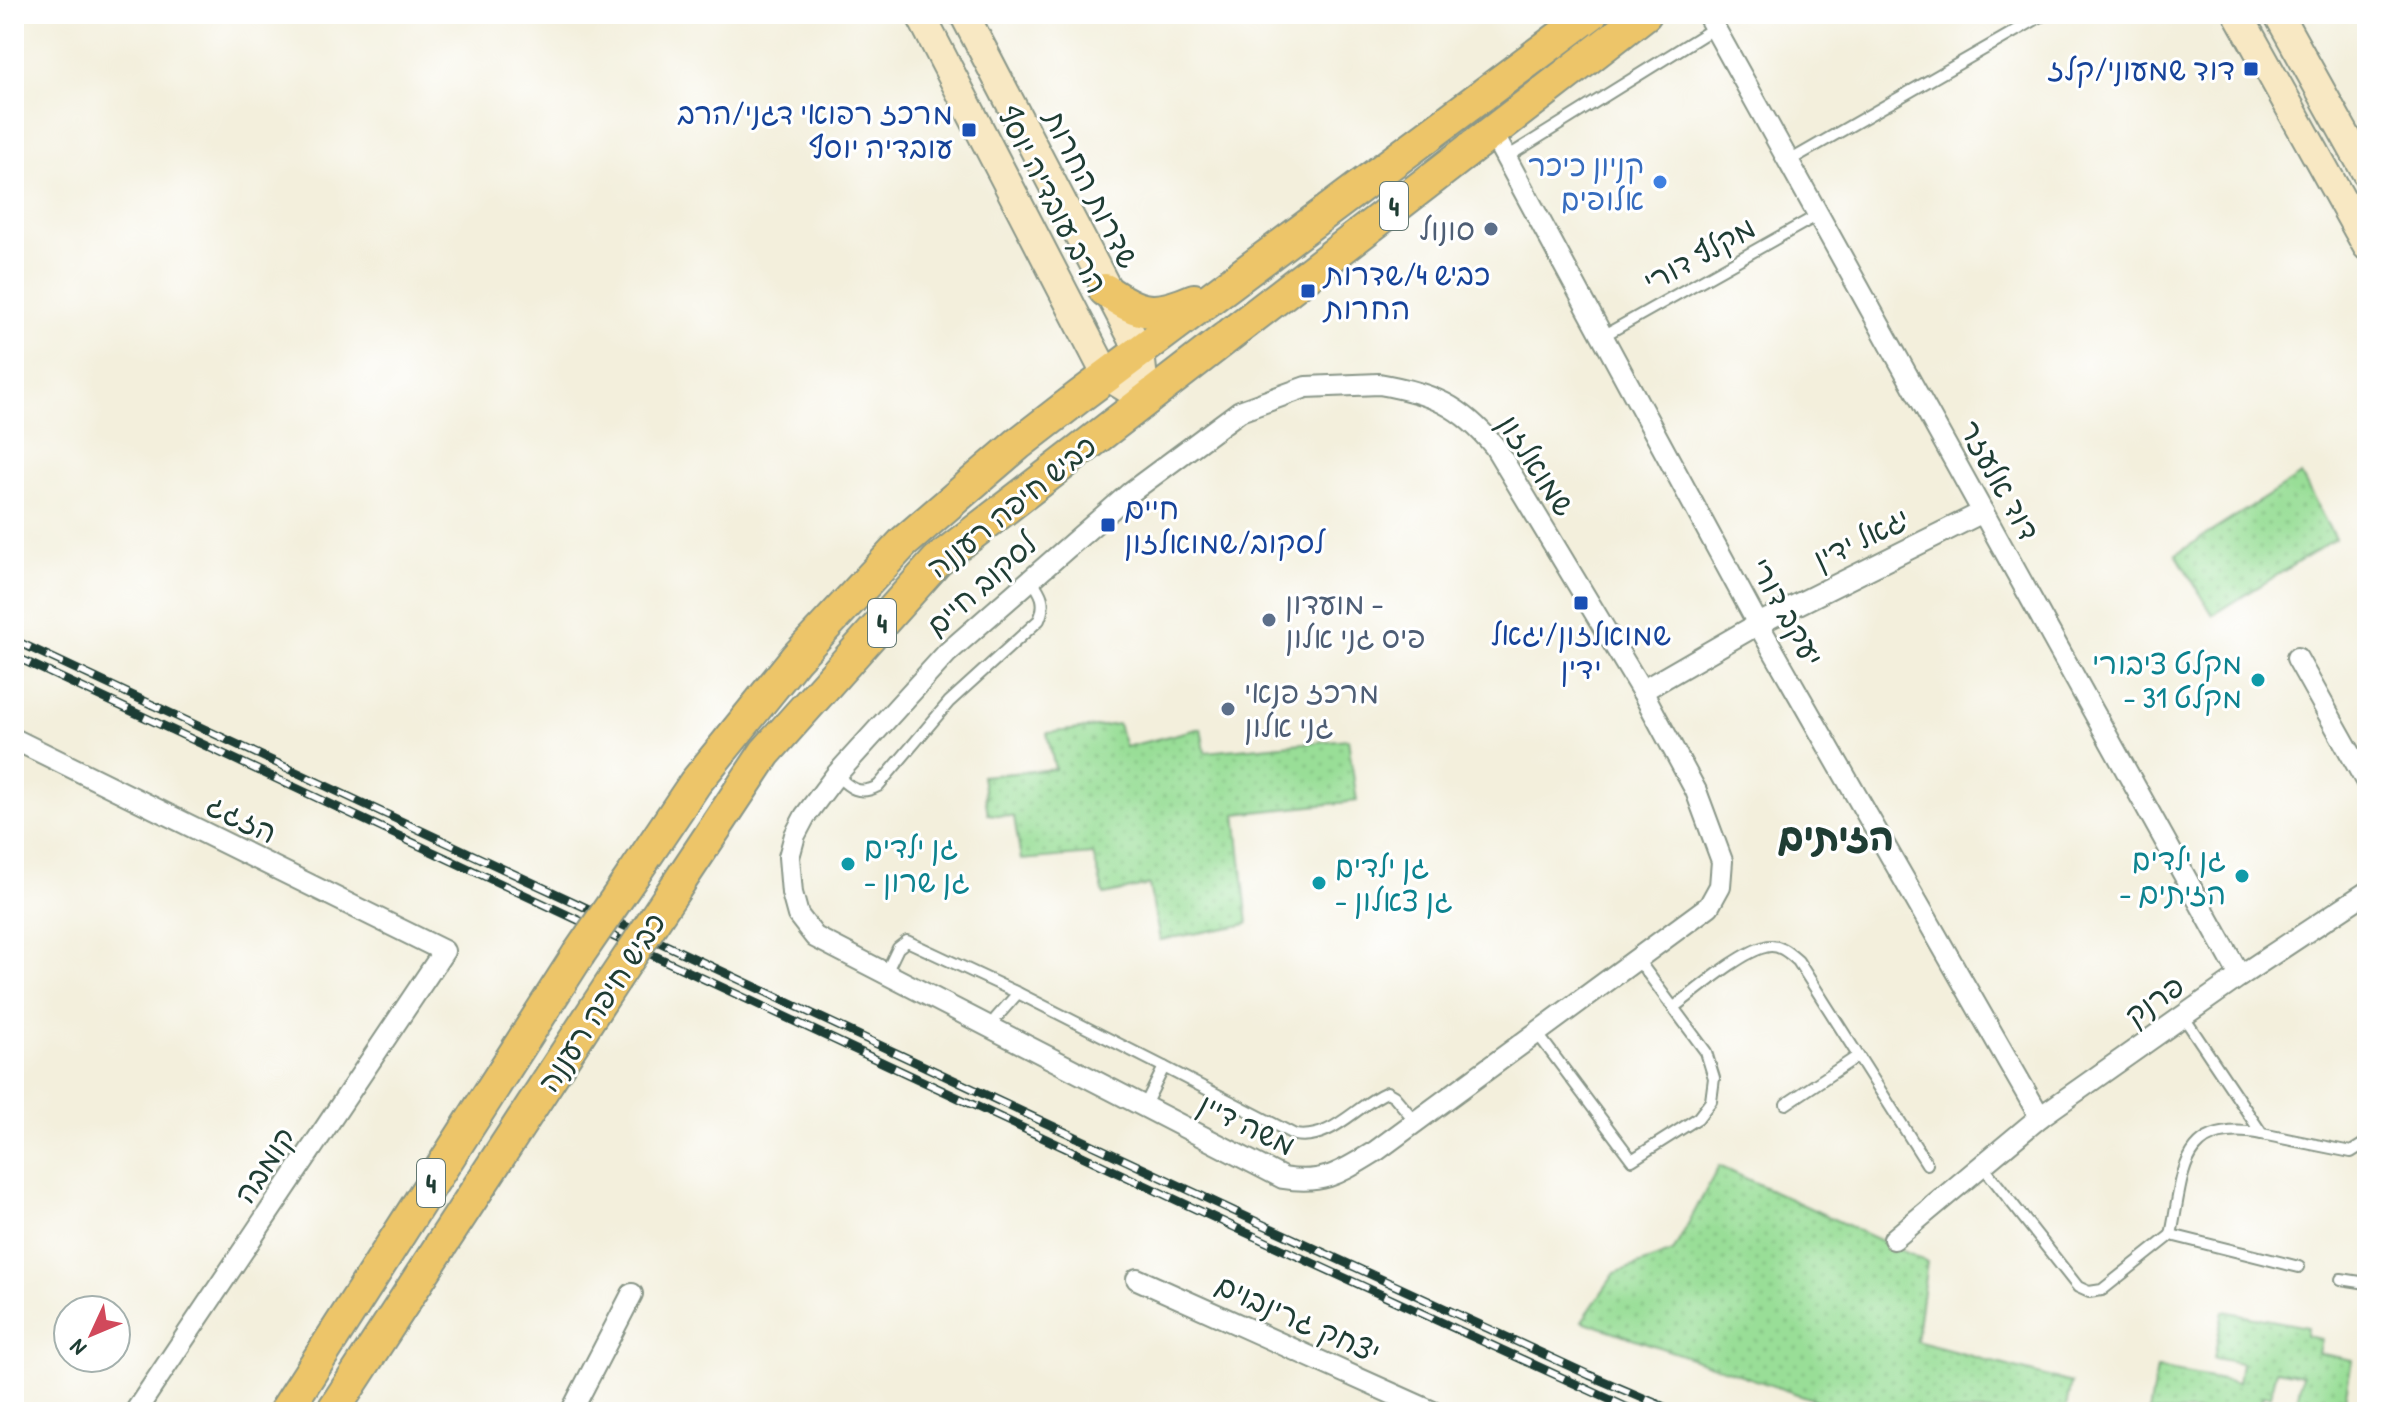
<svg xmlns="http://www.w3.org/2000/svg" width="2381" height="1426" viewBox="0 0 2381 1426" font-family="'Patrick Hand','Playpen Sans Hebrew',sans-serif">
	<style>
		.grass { fill: url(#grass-dots); stroke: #5c8e66; stroke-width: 2 }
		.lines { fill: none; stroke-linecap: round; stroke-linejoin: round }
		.service-casing { stroke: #899688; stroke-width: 14 }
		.minor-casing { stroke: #899688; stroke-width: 24 }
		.secondary-casing { stroke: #899688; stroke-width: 32 }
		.trunk-casing { stroke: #899688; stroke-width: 36 }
		.service { stroke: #fff; stroke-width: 10 }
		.minor { stroke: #fff; stroke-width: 20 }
		.secondary { stroke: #f8e8c3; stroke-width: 28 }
		.trunk { stroke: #edc569; stroke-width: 32 }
		.rail-casing { stroke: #1f3d34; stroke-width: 9 }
		.rail { stroke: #fff; stroke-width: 6; stroke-dasharray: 18; stroke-linecap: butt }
		.trunk-bridge-casing { stroke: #899688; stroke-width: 36; stroke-linecap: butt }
		.trunk-bridge { stroke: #edc569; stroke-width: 32 }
		.transit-dot { fill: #1a4fb4; stroke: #fff; stroke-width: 3 }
		.shop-dot { fill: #3f7fe0; stroke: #fff; stroke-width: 3 }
		.service-dot { fill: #5c6f8a; stroke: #fff; stroke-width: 3 }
		.culture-dot { fill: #0f9aa8; stroke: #fff; stroke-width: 3 }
		.labels { text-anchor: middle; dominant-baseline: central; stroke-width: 6; stroke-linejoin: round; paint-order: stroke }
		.shield { fill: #fff; stroke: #627771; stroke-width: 2 }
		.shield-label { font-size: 28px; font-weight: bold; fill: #1f3d34 }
		.transit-label { font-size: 30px; fill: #164399; stroke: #fff; text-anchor: end }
		.shop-label { font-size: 30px; fill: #366cbe; stroke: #fff; text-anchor: end }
		.street-label { font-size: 30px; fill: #1f3d34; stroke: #fff }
		.service-label { font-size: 30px; fill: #4e5e75; stroke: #fff; text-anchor: start }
		.culture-label { font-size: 30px; fill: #0d838f; stroke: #fff; text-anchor: end }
		.district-label { font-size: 38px; font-weight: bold; fill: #1f3d34; stroke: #fff }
	</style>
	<defs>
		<pattern id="grass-dots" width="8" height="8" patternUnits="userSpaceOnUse" patternTransform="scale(2)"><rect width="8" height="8" fill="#99de97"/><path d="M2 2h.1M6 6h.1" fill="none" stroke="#83bf83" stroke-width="1.8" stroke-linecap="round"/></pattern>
	</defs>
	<rect width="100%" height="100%" fill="#fff"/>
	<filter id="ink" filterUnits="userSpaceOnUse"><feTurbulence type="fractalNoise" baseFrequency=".0125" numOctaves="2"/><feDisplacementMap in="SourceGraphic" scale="16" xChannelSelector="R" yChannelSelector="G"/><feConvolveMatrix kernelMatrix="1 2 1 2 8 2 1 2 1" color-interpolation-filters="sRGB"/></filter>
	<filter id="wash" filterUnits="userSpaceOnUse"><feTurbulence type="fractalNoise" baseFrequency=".006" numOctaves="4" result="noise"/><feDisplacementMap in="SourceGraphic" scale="32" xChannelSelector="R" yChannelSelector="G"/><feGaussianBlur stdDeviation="1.8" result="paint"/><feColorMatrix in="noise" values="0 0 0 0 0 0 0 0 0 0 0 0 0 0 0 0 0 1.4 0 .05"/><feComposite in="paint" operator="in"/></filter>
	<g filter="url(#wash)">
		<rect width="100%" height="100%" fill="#f3efdc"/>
		<g class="grass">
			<path d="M2301,475L2335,539L2213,615L2176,554Z"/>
			<path d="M1118,724L1125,747L1201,728L1205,752L1348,739L1357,801L1236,814L1248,924L1160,940L1149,885L1104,895L1093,854L1021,860L1014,817L988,814L982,776L1055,769L1047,733Z"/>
			<path d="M1719,1166L1927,1262L1916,1341L2071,1383L2065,1412H1850L1582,1321L1615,1273L1673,1252Z"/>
			<path d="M2223,1311L2307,1327L2306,1336L2321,1339L2318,1353L2352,1360L2343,1410L2297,1401L2302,1375L2276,1370L2270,1396L2263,1395L2259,1412H2149L2157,1368L2238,1383L2241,1363L2214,1358Z"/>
		</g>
	</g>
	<g filter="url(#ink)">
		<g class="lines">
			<g class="service-casing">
				<g id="service">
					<path d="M1507,157L1714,28"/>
					<path d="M1789,161L2045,14"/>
					<path d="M1603,336L1818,215"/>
					<path d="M836,775C850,788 859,796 878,786L949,702L1039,620C1047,602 1041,593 1031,579"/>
					<path d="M885,975L898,948L907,941L1018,993"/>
					<path d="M1674,1007C1695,992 1741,952 1765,947C1778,943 1788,952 1798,961L1927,1164"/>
					<path d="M2183,1016L2262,1134L2351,1152L2367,1142"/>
					<path d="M991,1029L996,1018L1018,993L1164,1067"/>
					<path d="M1537,1033L1632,1160L1698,1118L1711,1101L1714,1078L1706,1052L1638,960"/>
					<path d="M1786,1104L1858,1056"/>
					<path d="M1144,1107L1164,1067L1295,1135C1332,1141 1356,1105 1387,1092L1394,1096L1416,1122"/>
					<path d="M1982,1165L2078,1287L2089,1292L2102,1290L2171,1235L2299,1267"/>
					<path d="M2171,1235C2184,1173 2179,1119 2262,1134"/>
					<path d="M2341,1279L2367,1283"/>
				</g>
			</g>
			<g class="minor-casing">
				<g id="minor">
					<path d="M1707,14L2240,976"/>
					<path d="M1491,130L1758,624L2040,1117"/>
					<path d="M1379,384C1431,393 1461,405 1495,447L1642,691L1696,791L1722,861L1720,886L1709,906L1376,1151C1341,1172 1325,1185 1283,1178L815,937L798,915L792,893L789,857L795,835L805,816L836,775L947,653L1131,492L1240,411L1306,387Z"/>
					<path d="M2297,658L2367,783"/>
					<path d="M1642,691L1758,624L1983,512"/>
					<path d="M14,739L444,951L135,1412"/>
					<path d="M1894,1239L2040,1117L2240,976L2367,892"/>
					<path d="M1137,1279L1433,1412"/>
					<path d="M571,1412L632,1294"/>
				</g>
			</g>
			<g class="secondary-casing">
				<g id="secondary">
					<path d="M920,14L1107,376L1145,399"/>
					<path d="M964,14L1140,352L1145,399"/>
					<path d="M2238,14L2367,246"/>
					<path d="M2278,14L2367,174"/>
				</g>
			</g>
			<g class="trunk-casing">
				<g id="trunk">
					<path d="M1105,290C1140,315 1155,317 1194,300"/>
					<path d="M633,875L695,783L796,658L904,542L1018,444L1080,396L1591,14"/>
					<path d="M670,896L765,753L937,561L1645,14"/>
					<path d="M285,1412L578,955"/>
					<path d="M332,1412L614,980"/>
				</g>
			</g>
			<use href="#service" class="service"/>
			<use href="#minor" class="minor"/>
			<use href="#secondary" class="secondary"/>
			<use href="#trunk" class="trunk"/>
			<g class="rail-casing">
				<g id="rail">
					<path d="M14,640L1253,1220L1589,1375L1676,1412"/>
					<path d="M14,656L1247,1233L1637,1412"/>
				</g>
			</g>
			<use href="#rail" class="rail"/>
			<g class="trunk-bridge-casing">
				<g id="trunk-bridge">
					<path d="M578,955L633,875"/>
					<path d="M614,980L670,896"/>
				</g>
			</g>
			<use href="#trunk-bridge" class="trunk-bridge"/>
		</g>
	</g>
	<g class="transit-dot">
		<rect x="2243" y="61" width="16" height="16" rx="4"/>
		<rect x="961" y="122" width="16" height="16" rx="4"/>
		<rect x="1300" y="283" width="16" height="16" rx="4"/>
		<rect x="1100" y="517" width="16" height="16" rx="4"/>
		<rect x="1573" y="595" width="16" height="16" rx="4"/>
	</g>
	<circle class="shop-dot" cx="1660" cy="182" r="8"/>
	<g class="service-dot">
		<circle cx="1491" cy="229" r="8"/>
		<circle cx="1269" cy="620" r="8"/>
		<circle cx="1228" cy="709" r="8"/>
	</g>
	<g class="culture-dot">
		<circle cx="2258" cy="680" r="8"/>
		<circle cx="848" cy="864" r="8"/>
		<circle cx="2242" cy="876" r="8"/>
		<circle cx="1319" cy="883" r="8"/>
	</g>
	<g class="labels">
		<g class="shield">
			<rect x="1380" y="182" width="28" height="48" rx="6"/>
			<rect x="868" y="599" width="28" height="48" rx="6"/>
			<rect x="417" y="1159" width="28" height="48" rx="6"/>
		</g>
		<g class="shield-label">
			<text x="1394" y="206">4</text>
			<text x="882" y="623">4</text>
			<text x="431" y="1183">4</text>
		</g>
		<g class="transit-label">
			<text x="2235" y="69">דוד שמעוני/קלז</text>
			<text x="953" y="113">מרכז רפואי דגני/הרב<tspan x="953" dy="34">עובדיה יוסף</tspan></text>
			<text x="1324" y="274" text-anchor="start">כביש 4/שדרות<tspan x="1324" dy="34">החרות</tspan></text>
			<text x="1124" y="508" text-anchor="start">חיים<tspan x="1124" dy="34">לסקוב/שמואלזון</tspan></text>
			<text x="1581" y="634" text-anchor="middle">שמואלזון/יגאל<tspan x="1581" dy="34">ידין</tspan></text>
		</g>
		<g class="shop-label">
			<text x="1644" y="165">קניון כיכר<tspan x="1644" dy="34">אלופים</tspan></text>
		</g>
		<g class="street-label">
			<text transform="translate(1092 189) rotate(63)">שדרות החרות</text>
			<text transform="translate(1053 199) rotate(63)">הרב עובדיה יוסף</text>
			<text transform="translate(1699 254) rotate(-29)">מקלף דורי</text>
			<text transform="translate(1537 465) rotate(57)">שמואלזון</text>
			<text transform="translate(2000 480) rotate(61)">דוד אלעזר</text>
			<text transform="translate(1011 506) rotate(-39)">כביש חיפה רעננה</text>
			<text transform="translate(1861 538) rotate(-26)">יגאל ידין</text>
			<text transform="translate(981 584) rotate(-42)">לסקוב חיים</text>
			<text transform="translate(1787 612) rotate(61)">יעקב דורי</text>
			<text transform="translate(242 818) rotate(26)">הזגג</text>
			<text transform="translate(2154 1000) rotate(-35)">פרנק</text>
			<text transform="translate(601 1002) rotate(-57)">כביש חיפה רעננה</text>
			<text transform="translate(1247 1124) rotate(26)">משה דיין</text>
			<text transform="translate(264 1165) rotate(-56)">קומבה</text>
			<text transform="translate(1298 1318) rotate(24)">יצחק גרינבוים</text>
		</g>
		<g class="service-label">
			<text x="1475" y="229" text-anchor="end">סונול</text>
			<text x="1285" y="603">מועדון -<tspan x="1285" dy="34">פיס גני אלון</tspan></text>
			<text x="1244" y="692">מרכז פנאי<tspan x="1244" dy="34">גני אלון</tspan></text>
		</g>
		<g class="culture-label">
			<text x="2242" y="663">מקלט ציבורי<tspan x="2242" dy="34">- מקלט 31</tspan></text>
			<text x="864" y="847" text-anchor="start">גן ילדים<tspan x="864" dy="34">- גן שרון</tspan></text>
			<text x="2226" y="859">גן ילדים<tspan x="2226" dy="34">- הזיתים</tspan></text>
			<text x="1335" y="866" text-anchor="start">גן ילדים<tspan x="1335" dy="34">- גן צאלון</tspan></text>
		</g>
		<g class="district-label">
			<text x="1836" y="836">הזיתים</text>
		</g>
	</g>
	<rect width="2381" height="1426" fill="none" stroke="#fff" stroke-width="48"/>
	<g transform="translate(92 1334) rotate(226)"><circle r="38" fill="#ffffff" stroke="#a5b1ae" stroke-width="2"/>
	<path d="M0-6L14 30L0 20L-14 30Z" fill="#d1495b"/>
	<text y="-12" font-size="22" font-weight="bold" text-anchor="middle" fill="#1f3d34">N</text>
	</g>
</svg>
